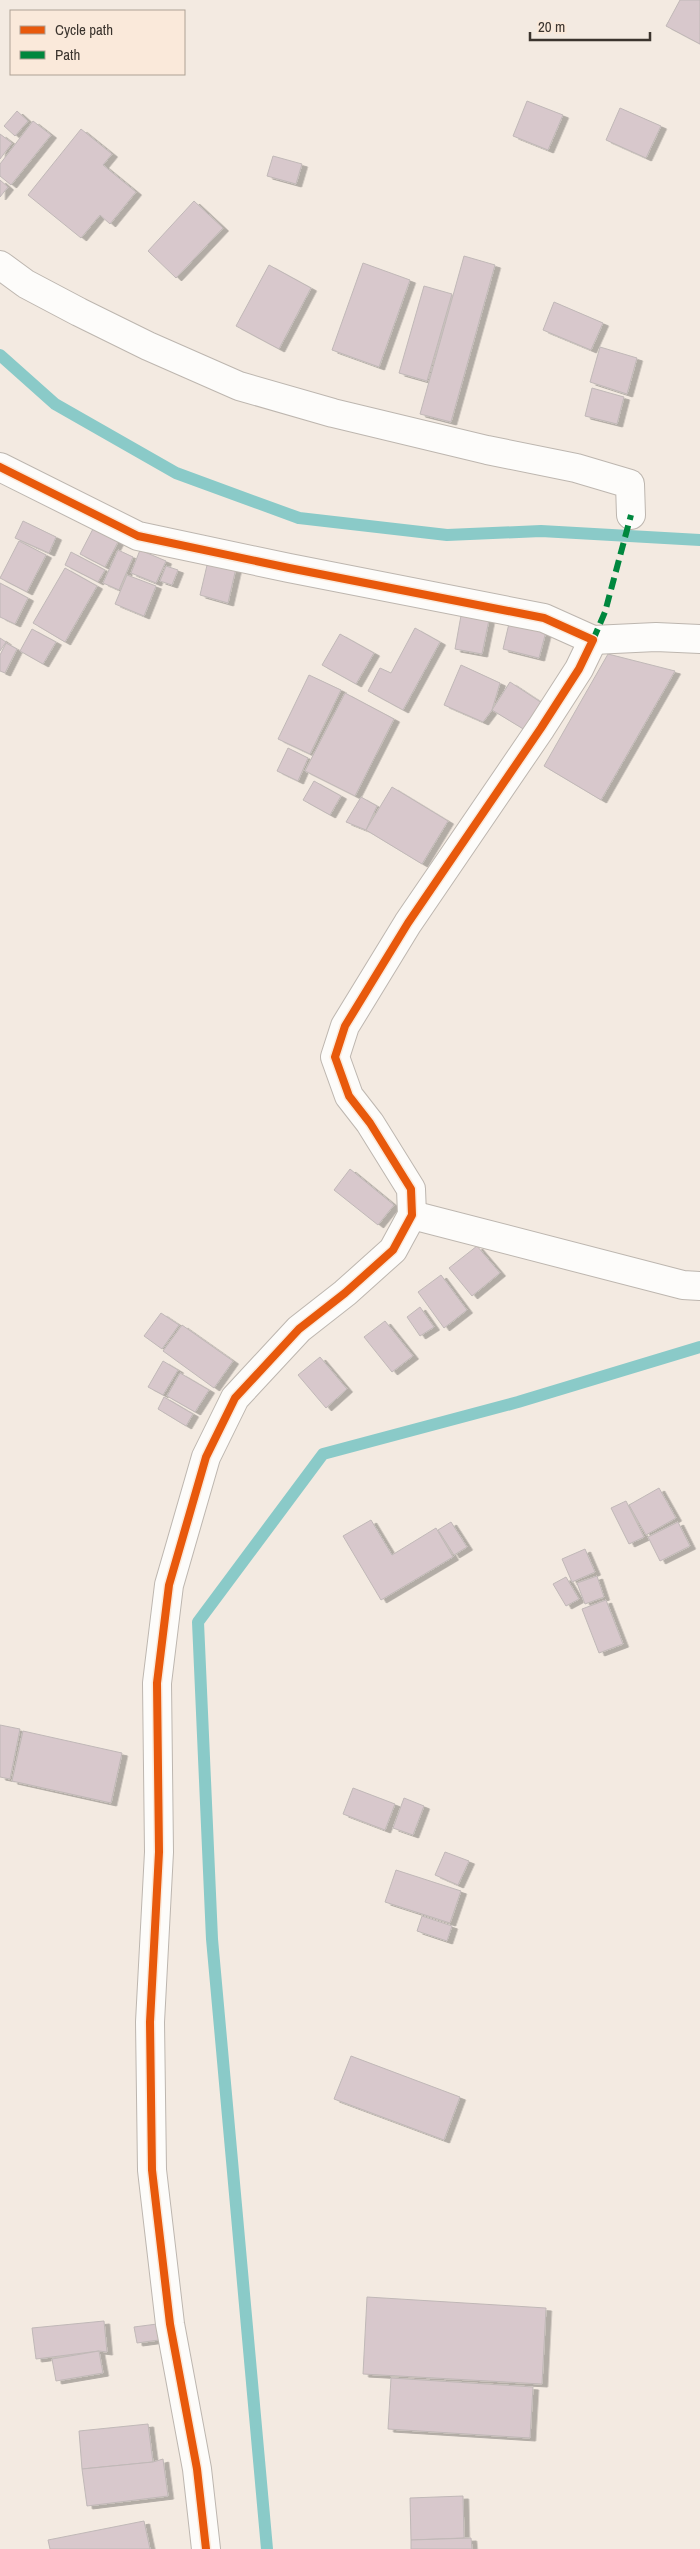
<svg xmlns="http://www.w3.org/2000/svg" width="700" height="2549" viewBox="0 0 700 2549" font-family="'Archivo Narrow',sans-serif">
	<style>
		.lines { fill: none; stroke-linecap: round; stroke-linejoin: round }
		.stream { stroke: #8acac8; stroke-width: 12 }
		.building { fill: #d8c8cc; stroke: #c0b8b7; filter: url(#shadow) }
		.minor-casing { stroke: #bdb6af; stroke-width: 30 }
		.minor { stroke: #fdfcfa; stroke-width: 28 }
		.quiet { stroke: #00873e; stroke-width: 6; stroke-dasharray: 12 6; stroke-linecap: butt }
		.cycleway-casing { stroke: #fae9da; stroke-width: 11 }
		.cycleway { stroke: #e8590c; stroke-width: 8 }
	</style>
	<defs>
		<filter id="shadow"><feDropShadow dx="5.5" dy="3" stdDeviation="0" flood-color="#0004"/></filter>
	</defs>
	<rect width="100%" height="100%" fill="#f3eae1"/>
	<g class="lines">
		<g class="stream">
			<path d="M0,355L55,404L176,473L299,518L447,535L541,531L700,540"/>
			<path d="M267,2549L212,1939L198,1622L323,1454L518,1402L700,1347"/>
		</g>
	</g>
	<g class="building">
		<path d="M680,0H700V44L666,26Z"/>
		<path d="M527,101L563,115L548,150L513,136Z"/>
		<path d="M620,108L661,126L646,158L606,140Z"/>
		<path d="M17,111L28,121L15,136L4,126Z"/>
		<path d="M33,121L51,135L11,185L0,176V164Z"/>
		<path d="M81,129L112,154L103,165L136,192L110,224L100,215L81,238L28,195Z"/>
		<path d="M0,134L12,143L0,159Z"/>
		<path d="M273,156L302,164L296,184L267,176Z"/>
		<path d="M0,180L8,187L0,197Z"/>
		<path d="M194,201L223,228L176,278L148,251Z"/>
		<path d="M464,256L495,265L451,422L420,414Z"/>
		<path d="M363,263L410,280L379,367L332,350Z"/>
		<path d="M269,265L311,288L279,349L236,326Z"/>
		<path d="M424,286L452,294L427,381L399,373Z"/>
		<path d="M554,302L603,323L591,350L543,330Z"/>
		<path d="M600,347L637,358L627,394L590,382Z"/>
		<path d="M592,388L624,397L617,424L585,416Z"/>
		<path d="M23,521L56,537L49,553L15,538Z"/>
		<path d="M95,525L120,538L105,567L80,554Z"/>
		<path d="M19,541L46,555L27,592L0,578Z"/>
		<path d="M118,550L133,557L119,590L103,583Z"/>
		<path d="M140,550L166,561L156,583L131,573Z"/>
		<path d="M71,552L105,570L98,582L65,565Z"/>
		<path d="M208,561L236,568L228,603L200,595Z"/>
		<path d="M166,566L178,570L172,585L160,581Z"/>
		<path d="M65,568L97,586L65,642L33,623Z"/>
		<path d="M127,575L156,586L144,616L115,604Z"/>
		<path d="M0,583L28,598L15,624L0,617Z"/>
		<path d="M462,610L490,615L482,654L455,649Z"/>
		<path d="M511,615L548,624L539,658L503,649Z"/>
		<path d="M415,628L440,642L403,710L368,691L380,668L391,673Z"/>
		<path d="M32,629L56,642L43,664L20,651Z"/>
		<path d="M340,634L374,653L356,684L322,665Z"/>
		<path d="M0,638L6,642L0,651Z"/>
		<path d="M6,643L17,649L5,673L0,671V655Z"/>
		<path d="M608,654L675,671L601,800L544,766Z"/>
		<path d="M461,665L500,683L492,710L483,722L444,705Z"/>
		<path d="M309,675L341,690L310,754L278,739Z"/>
		<path d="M510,682L542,703L525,730L492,710Z"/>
		<path d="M345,693L394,719L355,796L305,771Z"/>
		<path d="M288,748L308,758L298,781L277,771Z"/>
		<path d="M314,781L341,796L330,815L303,800Z"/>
		<path d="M392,787L448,821L422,864L366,830Z"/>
		<path d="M361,797L377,806L366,830L346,822Z"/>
		<path d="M350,1169L394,1205L378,1225L334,1190Z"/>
		<path d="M477,1246L500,1273L472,1296L449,1268Z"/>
		<path d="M441,1275L467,1310L444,1328L418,1292Z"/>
		<path d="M420,1307L434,1327L420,1336L407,1317Z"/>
		<path d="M161,1313L179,1325L162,1349L144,1336Z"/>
		<path d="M385,1321L413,1356L392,1372L364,1337Z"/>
		<path d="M182,1325L233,1361L214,1388L163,1351Z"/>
		<path d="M320,1357L347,1389L326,1408L298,1375Z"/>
		<path d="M163,1361L178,1370L163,1395L148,1387Z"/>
		<path d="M180,1373L209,1390L195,1412L167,1396Z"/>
		<path d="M164,1397L193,1414L186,1426L158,1409Z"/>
		<path d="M659,1488L676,1518L646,1535L629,1505Z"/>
		<path d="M626,1501L644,1537L629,1544L611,1508Z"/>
		<path d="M371,1520L392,1555L436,1528L453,1557L381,1600L343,1536Z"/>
		<path d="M451,1522L467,1547L454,1555L438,1530Z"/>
		<path d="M678,1522L690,1546L660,1561L648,1537Z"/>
		<path d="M585,1549L595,1572L572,1582L562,1559Z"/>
		<path d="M597,1576L604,1597L585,1604L577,1583Z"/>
		<path d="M566,1577L579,1599L566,1606L553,1584Z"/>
		<path d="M606,1600L623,1644L599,1653L582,1609Z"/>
		<path d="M0,1725L20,1729L10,1779L0,1777Z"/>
		<path d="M23,1731L122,1753L111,1803L12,1781Z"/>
		<path d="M353,1788L395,1804L385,1830L343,1814Z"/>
		<path d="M404,1798L424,1806L413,1835L393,1828Z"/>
		<path d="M445,1852L469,1861L458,1885L435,1875Z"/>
		<path d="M396,1870L461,1891L450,1923L385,1902Z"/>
		<path d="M422,1916L452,1926L447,1941L417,1931Z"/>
		<path d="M351,2056L460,2097L444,2140L334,2099Z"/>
		<path d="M367,2297L546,2308L542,2384L363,2374Z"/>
		<path d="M104,2321L107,2352L99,2351L36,2359L32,2328Z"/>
		<path d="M157,2324L159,2340L137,2343L134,2327Z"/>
		<path d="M99,2351L103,2373L56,2381L52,2359Z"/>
		<path d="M391,2378L533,2387L530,2438L388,2429Z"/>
		<path d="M148,2424L153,2462L82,2469L79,2431Z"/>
		<path d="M163,2459L168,2496L87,2506L82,2469L153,2462Z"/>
		<path d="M463,2496L464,2538L411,2540L410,2498Z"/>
		<path d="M144,2521L150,2549H50L48,2540Z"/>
		<path d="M471,2538L472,2549H411V2540Z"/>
	</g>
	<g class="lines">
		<g class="minor-casing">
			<g id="minor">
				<path d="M0,265L26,284L79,312L148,346L239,386L333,413L487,450L576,468L630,484L631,515"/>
				<path d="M0,467L138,536L289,568L544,618L593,640L579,669L541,728L408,923L345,1026L335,1057L349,1096L370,1123L411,1189L412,1215L393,1250L345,1293L299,1329L235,1398L206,1457L169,1585L157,1683L159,1852L150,2022L152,2170L170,2324L197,2469L206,2549"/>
				<path d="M593,640L656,637L700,639"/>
				<path d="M412,1215L683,1285L700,1286"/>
			</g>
		</g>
		<use href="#minor" class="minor"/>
		<path class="quiet" d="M593,640L605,612L631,515"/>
		<g class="cycleway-casing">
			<path id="cycleway" d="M0,467L138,536L289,568L544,618L593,640L579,669L541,728L408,923L345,1026L335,1057L349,1096L370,1123L411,1189L412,1215L393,1250L345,1293L299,1329L235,1398L206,1457L169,1585L157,1683L159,1852L150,2022L152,2170L170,2324L197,2469L206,2549"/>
		</g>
		<use href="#cycleway" class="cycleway"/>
	</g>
	<rect x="10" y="10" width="175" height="65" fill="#fae9da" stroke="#aea195"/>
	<rect x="20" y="26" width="25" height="8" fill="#e8590c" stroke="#aea195"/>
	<text x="55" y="35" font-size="15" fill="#3b342e">Cycle path</text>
	<rect x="20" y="51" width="25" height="8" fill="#00873e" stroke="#aea195"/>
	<text x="55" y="60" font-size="15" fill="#3b342e">Path</text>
	<path d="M530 32v8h120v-8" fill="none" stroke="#3b342e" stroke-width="2.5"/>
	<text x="538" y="32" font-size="15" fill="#3b342e" stroke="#fae9da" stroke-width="4" paint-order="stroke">20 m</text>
</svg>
